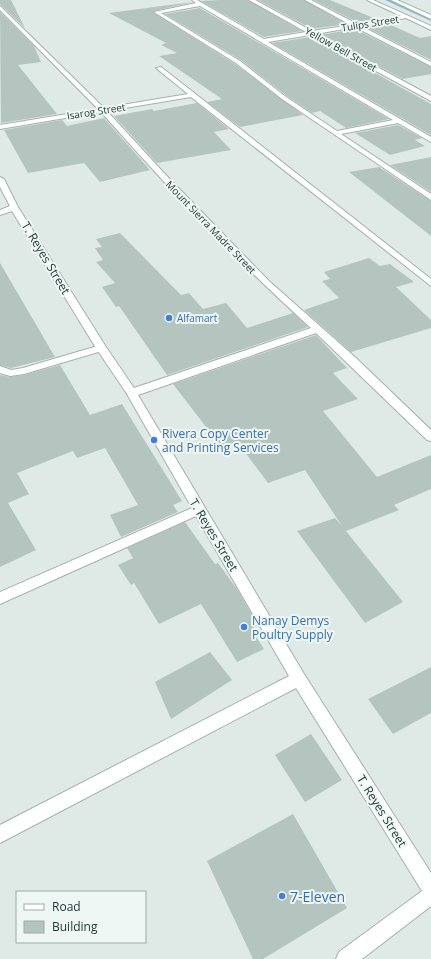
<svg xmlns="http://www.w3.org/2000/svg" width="431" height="959" viewBox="0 0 431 959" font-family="'Open Sans',sans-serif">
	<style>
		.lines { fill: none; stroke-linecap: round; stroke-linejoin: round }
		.stream { fill: #86bad0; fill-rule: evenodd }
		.building { fill: #b4c5c0 }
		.lane-casing { stroke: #a2b2ae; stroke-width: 2 }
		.street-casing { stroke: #a2b2ae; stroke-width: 2 }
		.lane { fill: #fff; fill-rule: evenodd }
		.street { fill: #fff; fill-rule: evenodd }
		.shop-dot { fill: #3f7fe0; stroke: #eff7f4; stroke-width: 1.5 }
		.labels { text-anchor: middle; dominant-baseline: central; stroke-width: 4; stroke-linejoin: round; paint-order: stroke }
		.far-street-label { font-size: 10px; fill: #203a36; stroke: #eff7f4 }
		.far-shop-label { font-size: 10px; fill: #366cbe; stroke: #eff7f4; text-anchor: start }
		.street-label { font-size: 12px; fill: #203a36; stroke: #eff7f4 }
		.shop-label { font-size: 12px; fill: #366cbe; stroke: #eff7f4; text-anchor: start }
		.near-shop-label { font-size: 14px; fill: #366cbe; stroke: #eff7f4; text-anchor: start }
	</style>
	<rect width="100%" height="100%" fill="#dfeae6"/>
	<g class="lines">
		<path class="stream" d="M385,0H390L431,19V21Z"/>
	</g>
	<g class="building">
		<path d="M0,0H11L25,28L0,4Z"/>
		<path d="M220,0H248L302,31L264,37L201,1Z"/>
		<path d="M258,0H304L346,24L312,29Z"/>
		<path d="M314,0H330L376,19L357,22Z"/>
		<path d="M192,2L154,11L153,12L235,64L303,115L240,127L207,102L222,99L159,56L177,53L161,45L166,43L109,13Z"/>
		<path d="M200,8L389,119L346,128L320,111L312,113L287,96L241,60L165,14Z"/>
		<path d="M0,12L34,46L41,62L18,65L57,114L1,123Z"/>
		<path d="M386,23L420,38L431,36V60L366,27Z"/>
		<path d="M355,29L431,67V74L403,79L320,35Z"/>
		<path d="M310,37L431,104V135L272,43Z"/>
		<path d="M197,103L229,129L214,132L231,150L157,163L114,116L152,109L154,111Z"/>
		<path d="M104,118L150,170L100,182L84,163L28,173L4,130L62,120L67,126Z"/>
		<path d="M398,125L422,138L415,140L425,146L390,155L355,133Z"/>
		<path d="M431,157V192L390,165Z"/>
		<path d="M379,167L431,201V236L349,172Z"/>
		<path d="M120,233L181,295L189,293L203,309L226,303L247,328L293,313L308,327L167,375L119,306L116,307L102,287L115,283L96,262L103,260L95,248L102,247L96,239Z"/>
		<path d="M369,258L380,266L390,264L414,282L396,287L431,320V328L351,352L304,310L339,298L322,281L330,279L324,272Z"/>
		<path d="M0,263L55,357L11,368L0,365Z"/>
		<path d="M316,335L347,368L333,373L358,399L323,411L377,477L431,455V489L394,505L399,510L346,531L403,602L365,623L297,531L335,518L342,526L305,470L268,483L238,443L223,449L173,384Z"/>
		<path d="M60,365L90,415L122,404L182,501L173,505L178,512L121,537L110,515L138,505L105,448L77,458L73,451L17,473L29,494L8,503L36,550L0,567V375L10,377L24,375Z"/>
		<path d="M185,522L215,564L218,563L237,589L258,625L251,629L264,649L237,662L201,604L159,624L134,583L131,585L118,565L133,558L127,548Z"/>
		<path d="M210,652L232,680L171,719L155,682Z"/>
		<path d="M431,667V713L393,734L368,699Z"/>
		<path d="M311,734L342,780L305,802L275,755Z"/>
		<path d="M293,814L347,908L263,959H253L207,861Z"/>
	</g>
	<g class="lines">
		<g class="lane-casing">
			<path id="lane" d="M101,345L106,348L105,350L24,374L10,376L0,373V366L11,370L23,368Z"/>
		</g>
		<g class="street-casing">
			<g id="street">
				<path d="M192,0H197L264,39L306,32L249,0H255L312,31L351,25L305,0H311L357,24L401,16L367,0H373L431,26V30L406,18L361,26L431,62V66L355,27L316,34L431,96V101L310,35L268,42L431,137V142L398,123L341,134L431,194V200L282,99L236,63L154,12L196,3ZM200,6L393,120L337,131L286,97L240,61L161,13Z"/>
				<path d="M391,0H397L431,15V19Z"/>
				<path d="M0,6L104,108L188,94L156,68L161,67L431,279V286L191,97L107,111L163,172L269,281L356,358L431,430V441L427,440L316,333L138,395L304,674L431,873V906L362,959H336L339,952L422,891L296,688L0,843V825L289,676L196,516L0,604V592L192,508L127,394L96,348L12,211L0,215V210L10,206L0,187V177L4,179L18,207L106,347L134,388L311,328C236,261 168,187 101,112L0,129V125L98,109L0,10Z"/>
			</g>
		</g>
		<use href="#lane" class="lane"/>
		<use href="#street" class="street"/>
	</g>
	<g class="shop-dot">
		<circle cx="169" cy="318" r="4"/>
		<circle cx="154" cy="440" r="4"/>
		<circle cx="244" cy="627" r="4"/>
		<circle cx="282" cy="896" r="4"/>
	</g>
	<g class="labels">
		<g class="far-street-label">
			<text transform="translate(370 23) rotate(-9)">Tulips Street</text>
			<text transform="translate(341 49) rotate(29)">Yellow Bell Street</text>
			<text transform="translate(96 111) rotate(-9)">Isarog Street</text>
			<text transform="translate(211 227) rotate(46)">Mount Sierra Madre Street</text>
		</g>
		<g class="far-shop-label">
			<text x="177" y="318">Alfamart</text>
		</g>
		<g class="street-label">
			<text transform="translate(46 258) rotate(59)">T. Reyes Street</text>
			<text transform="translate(214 535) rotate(59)">T. Reyes Street</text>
			<text transform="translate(382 811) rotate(58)">T. Reyes Street</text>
		</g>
		<g class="shop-label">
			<text x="162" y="433">Rivera Copy Center<tspan x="162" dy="14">and Printing Services</tspan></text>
			<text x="252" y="620">Nanay Demys<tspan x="252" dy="14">Poultry Supply</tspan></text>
		</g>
		<g class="near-shop-label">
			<text x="290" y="896">7-Eleven</text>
		</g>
	</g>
	<rect x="16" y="891" width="130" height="52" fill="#eff7f4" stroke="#9caba8"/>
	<rect x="24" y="904" width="20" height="6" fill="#ffffff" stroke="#9caba8"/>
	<text x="52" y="911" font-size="12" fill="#203a36">Road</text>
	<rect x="24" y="921" width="20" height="12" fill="#b4c5c0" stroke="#9caba8"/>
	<text x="52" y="931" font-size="12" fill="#203a36">Building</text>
</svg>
